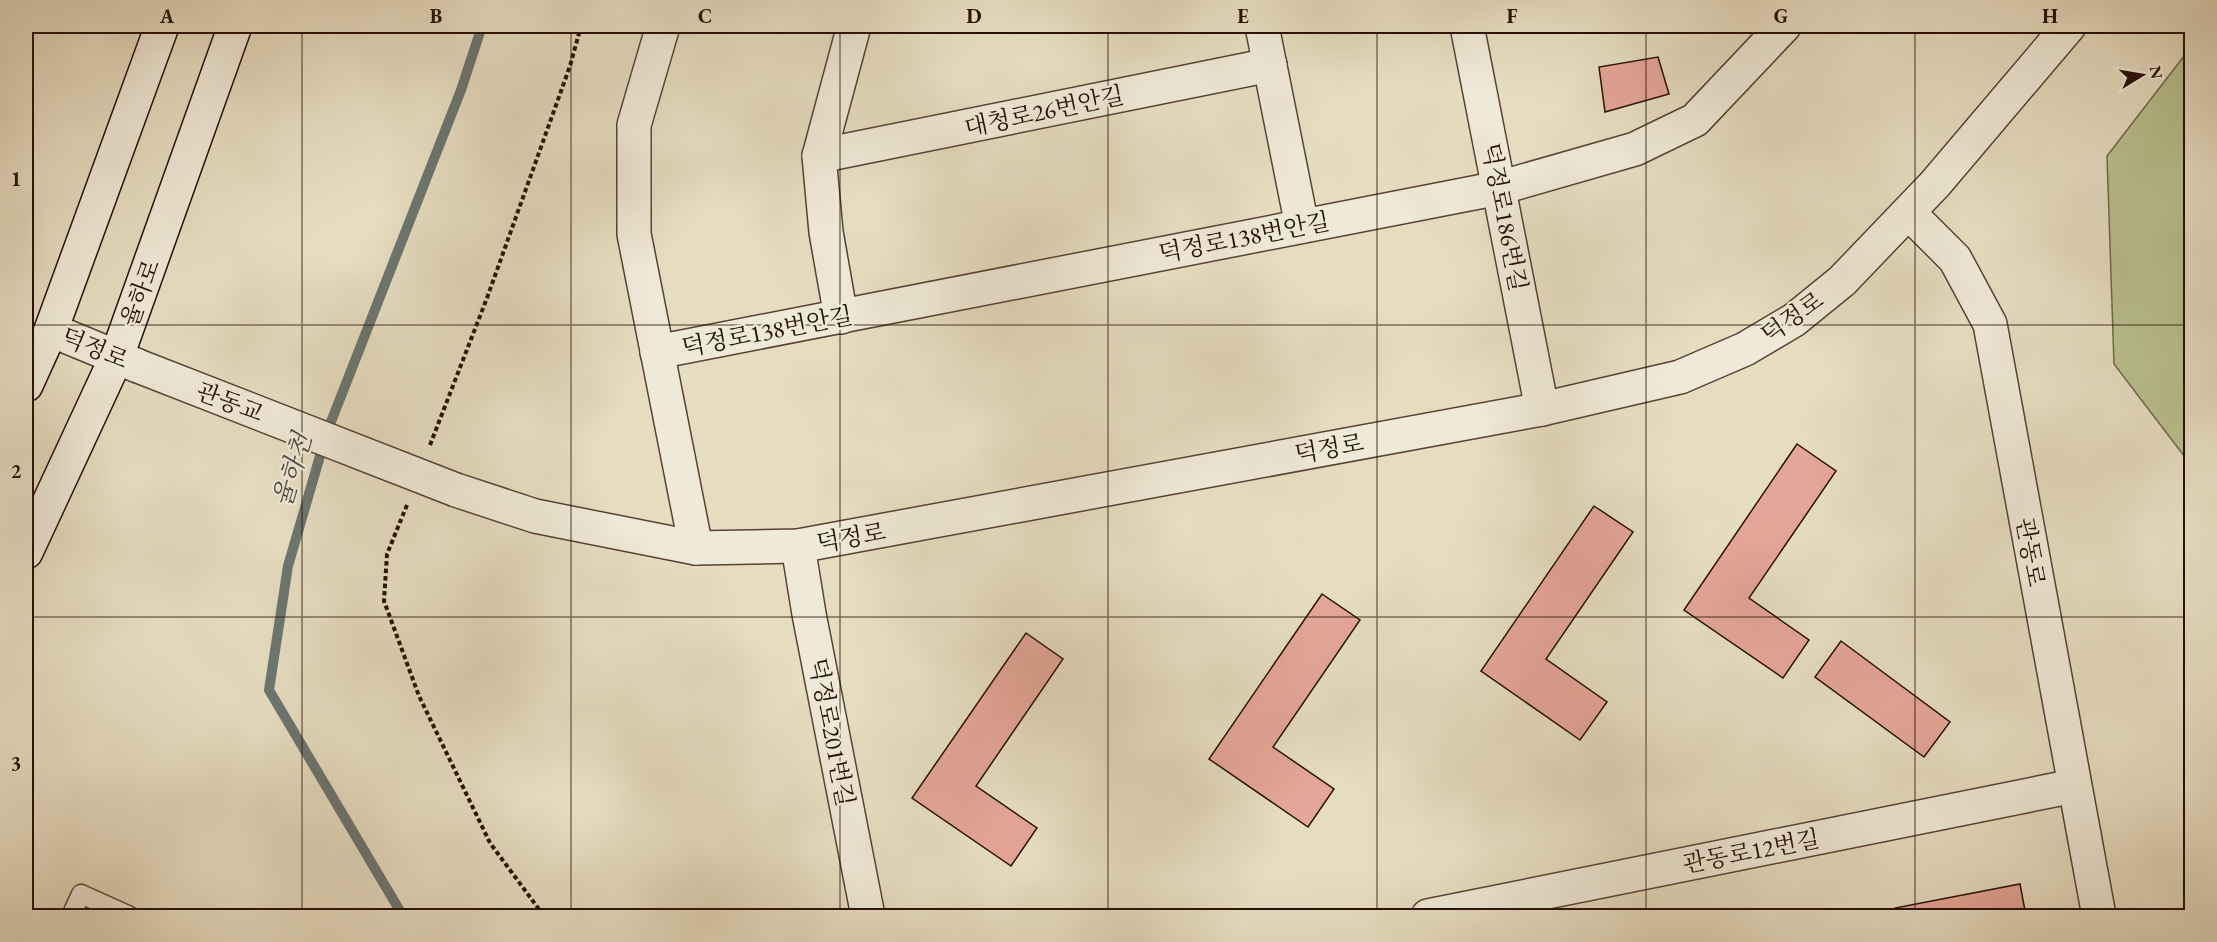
<svg xmlns="http://www.w3.org/2000/svg" width="2217" height="942" viewBox="0 0 2217 942" font-family="'EB Garamond','Noto Serif KR',serif">
	<style>
		.green { fill: #b9c090; stroke: #70684b; stroke-width: 1.5 }
		.lines { fill: none; stroke-linecap: round; stroke-linejoin: round }
		.stream { stroke: #6b7671; stroke-width: 10 }
		.building { fill: #e4a698; stroke: #270f06; stroke-width: 1.5 }
		.service-casing { stroke: #574235; stroke-width: 21 }
		.minor-casing { stroke: #574235; stroke-width: 36 }
		.tertiary-casing { stroke: #574235; stroke-width: 36 }
		.secondary-casing { stroke: #270f06; stroke-width: 36 }
		.path { stroke: #270f06; stroke-width: 4; stroke-dasharray: 4.5 3; stroke-linecap: butt }
		.service { stroke: #efe9d7; stroke-width: 18 }
		.minor { stroke: #efe9d7; stroke-width: 33 }
		.tertiary { stroke: #efe9d7; stroke-width: 33 }
		.secondary { stroke: #efe9d7; stroke-width: 33 }
		.tertiary-bridge-casing { stroke: #574235; stroke-width: 36; stroke-linecap: butt }
		.tertiary-bridge { stroke: #efe9d7; stroke-width: 33 }
		.grid { fill: none; stroke: #270f06; stroke-width: 1.5; stroke-opacity: 0.55 }
		.labels { text-anchor: middle; dominant-baseline: central; stroke-width: 4.5; stroke-linejoin: round; paint-order: stroke }
		.street-label { font-size: 24px; fill: #270f06; stroke: #efe9d7 }
		.water-label { font-size: 26px; font-style: italic; fill: #4f4b45; stroke: #efe9d7 }
		.neatline { fill: none; stroke: #270f06; stroke-width: 2 }
		.grid-label { font-size: 20px; text-anchor: middle; font-weight: bold; fill: #270f06 }
	</style>
	<rect width="100%" height="100%" fill="#e6ddc1"/>
	<filter id="stains"><feTurbulence type="fractalNoise" baseFrequency=".00333" numOctaves="4"/><feColorMatrix values="0 0 0 0 .2 0 0 0 0 .09 0 0 0 0 .02 0 0 0 .5 -.17"/></filter>
	<radialGradient id="worn" r=".72"><stop offset=".6" stop-color="#630" stop-opacity="0"/><stop offset="1" stop-color="#630" stop-opacity=".3"/></radialGradient>
	<path class="green" d="M2191,47V465L2114,364L2107,156Z"/>
	<g class="lines">
		<path class="stream" d="M403,916L269,690L288,566L327,432L461,90L482,26"/>
	</g>
	<g class="building">
		<path d="M1658,57L1669,94L1605,112L1599,67Z"/>
		<path d="M1797,444L1836,471L1749,598L1809,640L1783,678L1684,610Z"/>
		<path d="M1594,506L1633,532L1546,659L1607,702L1580,740L1481,671Z"/>
		<path d="M1322,594L1360,620L1273,747L1334,789L1308,827L1209,759Z"/>
		<path d="M1026,633L1063,659L976,786L1037,828L1011,866L912,798Z"/>
		<path d="M1841,641L1950,722L1924,757L1815,677Z"/>
		<path d="M2020,884L2026,916H1897L1895,908Z"/>
	</g>
	<g class="lines">
		<g class="service-casing">
			<path id="service" d="M71,916L81,894L130,916"/>
		</g>
		<g class="minor-casing">
			<g id="minor">
				<path d="M663,26L634,125V234L696,548"/>
				<path d="M1262,26L1302,226"/>
				<path d="M1467,26L1542,409"/>
				<path d="M819,156L1270,65"/>
				<path d="M841,317L826,232L819,156L854,26"/>
				<path d="M657,352L1499,188L1635,149L1695,120L1784,26"/>
				<path d="M798,546L809,614L868,916"/>
				<path d="M1428,916L2074,786"/>
			</g>
		</g>
		<g class="tertiary-casing">
			<g id="tertiary">
				<path d="M1909,213L1955,259L1990,324L2099,916"/>
				<path d="M51,330L138,366"/>
				<path d="M456,490L535,516L696,548L798,546L1542,409L1680,377L1745,349L1794,320L1842,281L1935,184L2069,26"/>
			</g>
		</g>
		<g class="secondary-casing">
			<g id="secondary">
				<path d="M26,385L51,330L162,26"/>
				<path d="M26,552L117,356L235,26"/>
			</g>
		</g>
		<g class="path">
			<path d="M430,445L487,298L570,66L581,26"/>
			<path d="M407,505L387,554L384,601L419,696L490,843L544,916"/>
		</g>
		<use href="#service" class="service"/>
		<use href="#minor" class="minor"/>
		<use href="#tertiary" class="tertiary"/>
		<use href="#secondary" class="secondary"/>
		<g class="tertiary-bridge-casing">
			<path id="tertiary-bridge" d="M138,366L456,490"/>
		</g>
		<use href="#tertiary-bridge" class="tertiary-bridge"/>
	</g>
	<path class="grid" d="M302,26V916M571,26V916M840,26V916M1108,26V916M1377,26V916M1646,26V916M1915,26V916M26,325H2192M26,617H2192"/>
	<g class="labels">
		<g class="street-label">
			<text transform="translate(1044 111) rotate(-12)">대청로26번안길</text>
			<text transform="translate(1505 217) rotate(79)">덕정로186번길</text>
			<text transform="translate(1244 237) rotate(-11)">덕정로138번안길</text>
			<text transform="translate(140 293) rotate(-70)">율하로</text>
			<text transform="translate(1792 317) rotate(-35)">덕정로</text>
			<text transform="translate(767 331) rotate(-11)">덕정로138번안길</text>
			<text transform="translate(95 348) rotate(22)">덕정로</text>
			<text transform="translate(230 402) rotate(21)">관동교</text>
			<text transform="translate(1329 448) rotate(-10)">덕정로</text>
			<text transform="translate(851 537) rotate(-10)">덕정로</text>
			<text transform="translate(2031 552) rotate(80)">관동로</text>
			<text transform="translate(832 732) rotate(79)">덕정로201번길</text>
			<text transform="translate(1751 851) rotate(-11)">관동로12번길</text>
		</g>
		<g class="water-label">
			<text transform="translate(292 470) rotate(-73)">율하천</text>
		</g>
	</g>
	<rect width="2217" height="942" fill="none" stroke="#e6ddc1" stroke-width="66"/>
	<g transform="translate(2142 75) rotate(79)" stroke="#efe9d7" stroke-width="4.5" paint-order="stroke">
	<path d="M0-4.5L10 22L0 15L-10 22Z" fill="#270f06"/>
	<text y="-9" font-size="16" font-weight="bold" text-anchor="middle" fill="#270f06">N</text>
	</g>
	<rect x="33" y="33" width="2151" height="876" class="neatline"/>
	<g class="grid-label">
		<text x="167" y="23">A</text>
		<text x="436" y="23">B</text>
		<text x="705" y="23">C</text>
		<text x="974" y="23">D</text>
		<text x="1243" y="23">E</text>
		<text x="1512" y="23">F</text>
		<text x="1781" y="23">G</text>
		<text x="2050" y="23">H</text>
		<text x="16" y="186">1</text>
		<text x="16" y="478">2</text>
		<text x="16" y="770">3</text>
	</g>
	<rect width="100%" height="100%" filter="url(#stains)"/>
	<rect width="100%" height="100%" fill="url(#worn)"/>
</svg>
